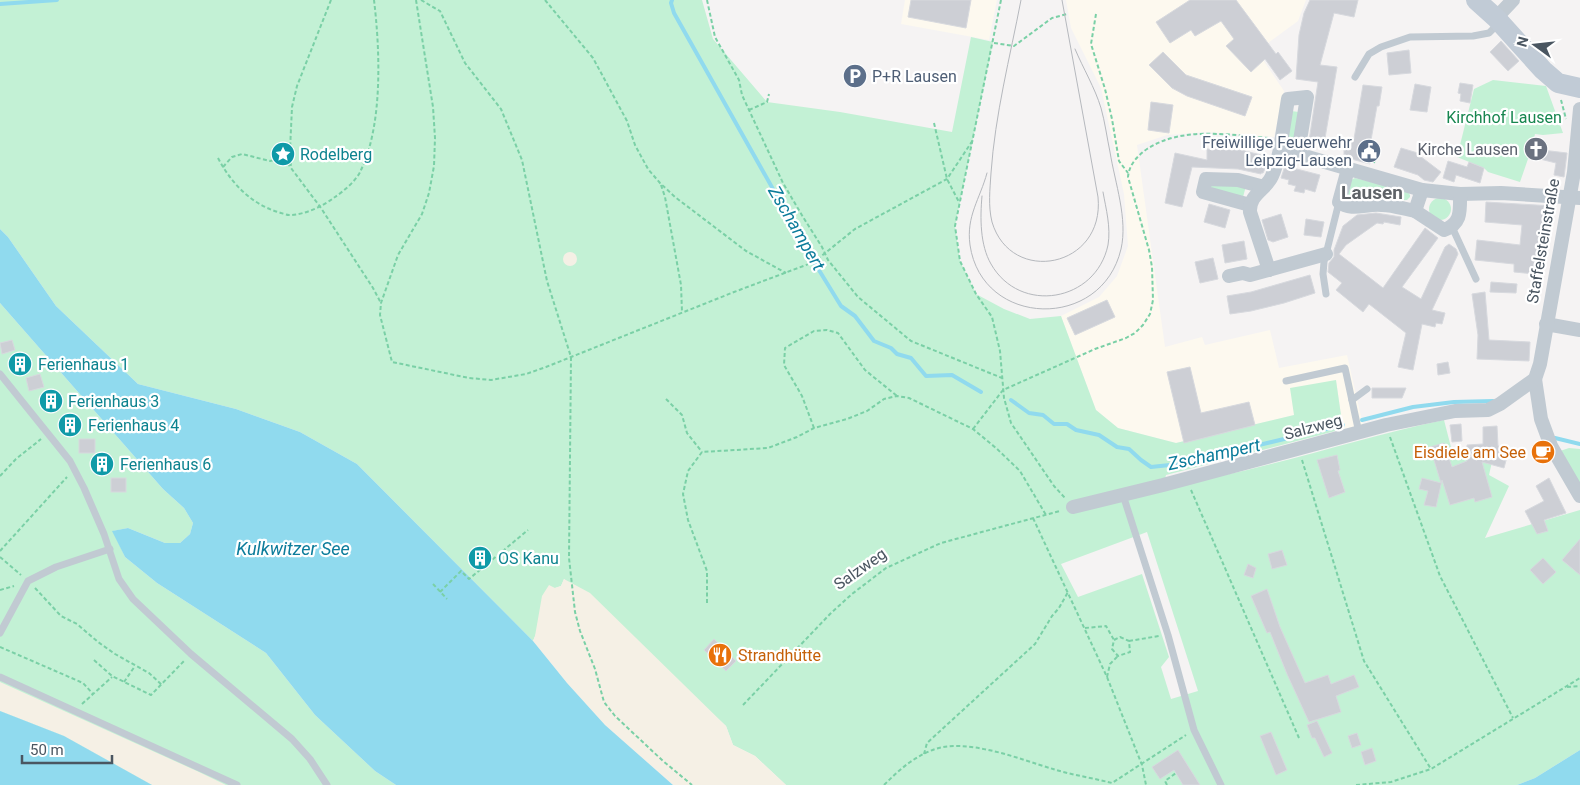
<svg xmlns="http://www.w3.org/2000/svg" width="1580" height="785" viewBox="0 0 1580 785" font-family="Roboto,sans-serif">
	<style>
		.commercial { fill: #fdf9ef }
		.green { fill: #c3f1d5; fill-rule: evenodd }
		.sand { fill: #f5f0e5 }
		.water { fill: #90daee }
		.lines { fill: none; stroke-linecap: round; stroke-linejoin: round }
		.stream { stroke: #90daee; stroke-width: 4 }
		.building { fill: #cdcfd5; stroke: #d7d9de }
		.path { stroke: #7ad0a6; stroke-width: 2; stroke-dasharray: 4 2.5; stroke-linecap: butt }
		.lane { stroke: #c1cad2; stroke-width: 7 }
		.street { stroke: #c1cad2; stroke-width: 14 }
		.secondary { stroke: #c1cbd6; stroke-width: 20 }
		.tram { stroke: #b5b8bd; stroke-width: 1 }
		.labels { text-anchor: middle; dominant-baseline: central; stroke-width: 4.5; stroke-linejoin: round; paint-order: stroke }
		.service-label { font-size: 16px; fill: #4e5e75; stroke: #fff; text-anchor: start }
		.park-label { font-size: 16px; fill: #17864f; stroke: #fff }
		.worship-label { font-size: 16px; fill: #5b616d; stroke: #fff; text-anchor: end }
		.culture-label { font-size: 16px; fill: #0d838f; stroke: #fff; text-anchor: start }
		.street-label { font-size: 16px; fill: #4a5661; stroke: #fff }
		.food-label { font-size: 16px; fill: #c56008; stroke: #fff; text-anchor: end }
		.water-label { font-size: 18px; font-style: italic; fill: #0c7c9b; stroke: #fff }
		.quarter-label { font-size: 19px; font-weight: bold; fill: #5f6368; stroke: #fff }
	</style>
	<rect width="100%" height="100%" fill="#f5f3f3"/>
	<g class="commercial">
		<path d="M905,0H997L989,40L901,24Z"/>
		<path d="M1066,0H1306L1298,21L1257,51L1284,91L1274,137L1206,132L1167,135L1137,145L1165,347L1202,337L1205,345L1270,330L1279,368L1347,355L1363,425L1343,429L1336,380L1295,415L1176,443L1118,428L1096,410L1061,316L1099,297L1117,276L1128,246L1124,194L1101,88L1071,28Z"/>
	</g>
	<g class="green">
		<path d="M0,0H702L713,39L767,102L840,112L952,132L971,37L993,42L955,226L960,261L976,294L1004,309L1030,319L1061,316L1096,410L1118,428L1176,443L1294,415L1290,388L1336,380L1343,429L1166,475L1163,487C1259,472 1350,440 1444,420L1453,455L1494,453L1489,475L1509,486L1485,538L1580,510V750L1535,778L1517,785H786L755,756L733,745L726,726L564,579L561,586L555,588L533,641L357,464L300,432L236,409L138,384L56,306L8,237L0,229ZM1147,532L1198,691L1171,699L1161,667L1169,657L1142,574L1078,597L1061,564Z"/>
		<path d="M1493,80L1546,86L1563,133L1543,135L1535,134L1534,138H1532L1528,156H1529L1520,182L1488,172L1484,168L1457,157L1474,89Z"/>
		<path d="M1291,111L1299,112L1295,138L1288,137Z"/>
		<path d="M1355,178L1407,191L1410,195V197L1407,200L1353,202L1347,199L1346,197L1351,180Z"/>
		<path d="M1208,183L1246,186L1243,197L1206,190Z"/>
		<circle cx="1440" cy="209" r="11"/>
		<path d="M0,303L163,489L184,508L193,523L190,534L180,543H165L128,528L113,531L125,557L157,583L266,653L315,715L375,771L396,785H152L64,736L0,711Z"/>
		<path d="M1569,448L1580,449V489L1560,451Z"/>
	</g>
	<g class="sand">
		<circle cx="570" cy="259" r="7"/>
		<path d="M564,579L590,593L726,726L733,745L755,756L786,785H673L605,725L567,683L533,641L535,636L542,596L549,585L555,588L561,586Z"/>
		<path d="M0,682L199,772L226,785H152L64,736L0,711Z"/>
	</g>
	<g class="water">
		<path d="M0,229L8,237L56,306L138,384L236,409L300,432L357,464L533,641L567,683L605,725L673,785H396L375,771L315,715L266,653L157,583L125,557L112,531L128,528L165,543H180L190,534L193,523L184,508L163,489L0,303Z"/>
		<path d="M0,711L64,736L152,785H0Z"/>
		<path d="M1580,750V785H1517L1535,778Z"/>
	</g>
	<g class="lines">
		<g class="stream">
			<path d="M672,0L671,3L674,13L814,262L841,306L855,316L874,341L891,348L897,354L911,358L926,376L952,375L981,392"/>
			<path d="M0,4L57,0"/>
			<path d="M1011,400L1029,413L1043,415L1054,424H1067L1076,430L1099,435L1117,447L1129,449L1141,460L1151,467L1179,464L1343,425"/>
			<path d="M1362,420L1413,407L1454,402L1493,401"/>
			<path d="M1555,438L1580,444"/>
		</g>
	</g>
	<g class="building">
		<path d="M911,0H971L966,28L908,17Z"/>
		<path d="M1190,0H1236L1276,54L1278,52L1292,71L1280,80L1265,59L1251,72L1226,46L1234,39L1221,21L1195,36L1191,30L1170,43L1156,22Z"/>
		<path d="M1310,0H1358L1354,17L1334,13L1320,65L1337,67L1324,144L1309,141L1318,82L1296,79L1299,35L1304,13Z"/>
		<path d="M1501,41L1519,61L1508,71L1490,52Z"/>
		<path d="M1409,50L1411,73L1389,75L1387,53Z"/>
		<path d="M1163,52L1186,75L1252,97L1245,116L1187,96L1172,88L1149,65Z"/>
		<path d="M1460,83L1473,85L1470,103L1460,101L1461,94L1458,93Z"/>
		<path d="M1415,84L1431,87L1427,112L1410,110Z"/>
		<path d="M1363,85L1382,87L1379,106H1377L1371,140L1370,164L1344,157V139H1354Z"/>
		<path d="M1151,102L1173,105L1169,133L1148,130Z"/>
		<path d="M1532,138L1544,141L1542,150L1567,153L1564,177L1554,175L1556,163L1528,156Z"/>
		<path d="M1401,148L1421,154L1420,156L1441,172L1433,182L1424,180L1418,175L1394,167Z"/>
		<path d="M1207,149L1241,150L1265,156L1264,161L1268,162L1263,173H1261V174L1238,169L1192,167L1182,207L1165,203L1175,153L1207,160Z"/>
		<path d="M1448,161L1467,167L1469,162L1484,168L1480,183L1456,175L1454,182L1443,178Z"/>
		<path d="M1285,166L1320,175L1315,192L1305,189L1304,193L1294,191L1296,186L1288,184L1289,180L1281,178Z"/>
		<path d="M1486,202L1553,206L1552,227L1544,226L1541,253H1539L1538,263H1536L1535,274L1514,272V264L1475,260L1477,240L1520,245L1522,225L1485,222Z"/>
		<path d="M1209,204L1230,210L1225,228L1204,222Z"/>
		<path d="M1376,213L1401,217L1400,225L1384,222L1383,224L1377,223L1346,245L1339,254L1383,288L1425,228L1438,238L1402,287L1421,299L1445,247L1449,244L1456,249L1458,254L1432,310L1445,313L1442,324L1436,323L1435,327L1422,324L1413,370L1398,367L1406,333L1369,304L1363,312L1336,290L1342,283L1328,272L1329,263L1334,257V250L1343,226L1357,215Z"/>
		<path d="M1281,214L1288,237L1273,242L1268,240L1262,220Z"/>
		<path d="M1306,219L1324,222L1321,237L1304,235Z"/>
		<path d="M1244,241L1247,259L1225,263L1222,245Z"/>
		<path d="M1213,258L1218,279L1200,283L1195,262Z"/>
		<path d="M1310,275L1315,293L1284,303L1251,311L1230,314L1227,296L1251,292Z"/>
		<path d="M1491,282L1517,284L1516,293L1490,292Z"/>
		<path d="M1485,292L1489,340L1530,342L1529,361L1477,359L1478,335L1472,294Z"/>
		<path d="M1107,300L1115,317L1075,335L1067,318Z"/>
		<path d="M12,340L15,350L2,354L0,343Z"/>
		<path d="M25,355L29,369L15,373L11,359Z"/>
		<path d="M1448,362L1450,373L1438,375L1437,364Z"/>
		<path d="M1190,367L1201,413L1249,402L1255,425L1184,443L1167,372Z"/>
		<path d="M40,374L44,387L29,391L26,378Z"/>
		<path d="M1372,388H1406L1402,398H1372Z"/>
		<path d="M57,392L60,405L45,410L42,396Z"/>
		<rect x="62" y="418" width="16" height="14"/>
		<path d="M1461,424L1462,441L1452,442L1450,425Z"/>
		<path d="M1497,426L1498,446L1509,449L1504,468L1482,462L1492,497L1475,502L1474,498L1450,505L1442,480L1436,507L1424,505L1428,491L1419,489L1422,478L1441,483L1430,447L1444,443L1452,467L1467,461V445L1483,444V427Z"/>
		<rect x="79" y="439" width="16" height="14"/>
		<path d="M1337,455L1340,470L1338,471L1345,492L1329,498L1317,460Z"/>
		<path d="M94,457H109V471L94,472Z"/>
		<rect x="111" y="478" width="15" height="14"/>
		<path d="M1549,478L1566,513L1544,520L1548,531L1537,534L1525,511L1544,501L1536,486Z"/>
		<path d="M1580,539V575L1562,560Z"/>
		<path d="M1282,550L1287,565L1272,569L1268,554Z"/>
		<path d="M1543,558L1556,572L1543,584L1530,570Z"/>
		<path d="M1248,564L1256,568L1253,578L1244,575Z"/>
		<path d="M1267,589L1280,627L1305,683L1328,675L1331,684L1354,675L1359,687L1336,696L1341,712L1309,722L1287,674L1270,632L1267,633L1251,596Z"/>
		<path d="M714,639L736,661L726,671L704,650Z"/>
		<path d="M1317,721L1332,753L1324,757L1315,738H1312L1307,725Z"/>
		<path d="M1271,732L1287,770L1276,775L1260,736Z"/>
		<path d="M1357,733L1361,745L1352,748L1348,736Z"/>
		<path d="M1372,748L1376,761L1365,765L1361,752Z"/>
		<path d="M1178,750L1200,785H1183L1174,770L1160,779L1152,767Z"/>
	</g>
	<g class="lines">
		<g class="path">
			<path d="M331,0L297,86L292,107L290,150L291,168L321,208L373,288L381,303"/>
			<path d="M416,0L433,107L435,138L434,166L429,193L422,214L398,255L381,303L380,315L392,362L469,378L491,380L526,374L546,367L734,292L814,262L855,229L947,179L973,140"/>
			<path d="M421,0L440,11L465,63L501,109L522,160L547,281L571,357L569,558L575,612L580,631L595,669L604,702L615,716L663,761L692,785"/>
			<path d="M545,0L593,58L627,121L635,145L648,169L660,183L675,197L746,251L786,273"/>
			<path d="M707,0L715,37L739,80L742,95L749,110L783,183L803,217L822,247L828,260L858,297L911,341L1002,378"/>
			<path d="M1001,0L955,226L960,261L976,294L992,317L1000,351L1004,398L1011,423L1054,486L1065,498"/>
			<path d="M1096,14L1091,44L1105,89L1112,119L1119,161L1128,173"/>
			<path d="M994,43L1014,46L1052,18L1067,14"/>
			<path d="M1561,100L1566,119"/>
			<path d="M749,110L767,102L769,94"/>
			<path d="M934,123L947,179L959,202"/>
			<path d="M218,158C231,183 251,204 278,212C282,213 286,215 289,215C305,215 323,206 335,197C344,191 357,180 361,170C383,124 380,50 374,0"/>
			<path d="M1374,163L1376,148"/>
			<path d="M223,167L232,157L242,154L270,161L279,159L287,162L291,168"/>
			<path d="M661,185L665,197L681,285L682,312"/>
			<path d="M666,399L682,415L687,433L702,452"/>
			<path d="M814,428L802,396L784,365L785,348L814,331L827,330L838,333L865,370L897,396"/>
			<path d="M973,429L1003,390L1095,349L1126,338L1135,333L1143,325L1150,314L1153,300L1152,267L1149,250L1128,177C1129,165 1137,156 1147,149C1182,126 1229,135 1269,138"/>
			<path d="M1390,437L1440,576L1513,718"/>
			<path d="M1302,460L1364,661L1431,769"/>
			<path d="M0,476L16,459L41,439"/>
			<path d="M1191,490L1299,738"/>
			<path d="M1033,518L1107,677L1142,765L1146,785"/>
			<path d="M0,551L67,477"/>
			<path d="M0,557L21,575"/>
			<path d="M433,584L447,599"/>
			<path d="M35,588L61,616L77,624L98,642L115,654L149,673L162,685"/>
			<path d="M0,590L14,586"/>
			<path d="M440,592L461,571L469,579L528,530"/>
			<path d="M707,603V571L688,520L683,494L688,471L702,452L768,448L797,437L814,428L847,419L867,411L884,399L897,396L909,398L973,429L996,448L1020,471L1046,515"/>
			<path d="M1085,628L1106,626L1114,640"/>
			<path d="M1120,637L1129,641L1130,652L1118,656L1112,649L1114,640Z"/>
			<path d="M1129,641L1159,636"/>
			<path d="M0,647L83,683L93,694"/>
			<path d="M94,660L112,676L151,695L184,661"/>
			<path d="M1107,677L1110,664L1118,656"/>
			<path d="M124,682L135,666"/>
			<path d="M1567,687L1580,686"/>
			<path d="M82,704L112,677"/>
			<path d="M743,705L831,613L852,594L886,568L941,543L1060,511"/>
			<path d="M924,754L927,743L1035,644L1052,616L1059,608L1068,592"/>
			<path d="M884,785C898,771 911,759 930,751C964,736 1019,759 1053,769C1072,775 1093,778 1112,783L1186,735"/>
			<path d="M1167,785L1165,781L1176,773"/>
			<path d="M1356,785L1391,782L1431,769L1580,678"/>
		</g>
		<g class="lane">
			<path d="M1355,77L1369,54L1381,47L1410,37L1473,36L1489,33L1498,24"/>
			<path d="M1452,227L1476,279"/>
			<path d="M1326,294L1323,274L1324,262L1339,202"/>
			<path d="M0,374L70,461L84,488L104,534L119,579L133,599L191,654L292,739L310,759L327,785"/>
			<path d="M1286,381L1345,368L1359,433"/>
			<path d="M1352,400L1367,389"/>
			<path d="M1123,495L1168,635L1194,730L1221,785"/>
			<path d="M0,633L28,581L56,567L110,549"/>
			<path d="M0,677L237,785"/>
		</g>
		<g class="street">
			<path d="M1496,18L1513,0"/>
			<path d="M1298,153L1307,97L1288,99L1280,149L1422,190L1460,194L1501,193L1580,198"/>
			<path d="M1348,169L1339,202C1352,212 1367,203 1382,205C1393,205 1404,209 1415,211"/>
			<path d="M1422,190L1415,211L1444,230C1462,223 1460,211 1460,194"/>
			<path d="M1250,205L1203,192L1206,179L1238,180L1264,187"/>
			<path d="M1269,270L1250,212C1249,194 1266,190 1272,176C1276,168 1278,158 1280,149"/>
			<path d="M1229,276L1243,273L1250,275L1326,254"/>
			<path d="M1546,324L1580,330"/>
			<path d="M1535,379L1541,419L1551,446L1580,496"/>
			<path d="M1073,507L1163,485L1386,425L1455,411L1488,410L1500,404L1535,379L1540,364L1574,172L1580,109"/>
		</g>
		<path class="secondary" d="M1476,0L1496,18L1543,70L1558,83L1580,88"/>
		<g class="tram">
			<path d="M1021,0C1010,57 995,115 991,173C990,189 988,206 992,222C1011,286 1105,268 1098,197L1062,0"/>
			<path d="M987,173C980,199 966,216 970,245C982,328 1102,331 1121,249C1128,219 1115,183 1110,152C1107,138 1105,122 1101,108C1095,88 1083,68 1075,49"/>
			<path d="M982,196C980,218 980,245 991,264C1020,315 1096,302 1108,245C1111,227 1106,209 1103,192"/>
		</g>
	</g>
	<defs>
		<g id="parking-disc" transform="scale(1.25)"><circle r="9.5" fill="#5c6f8a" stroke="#fff"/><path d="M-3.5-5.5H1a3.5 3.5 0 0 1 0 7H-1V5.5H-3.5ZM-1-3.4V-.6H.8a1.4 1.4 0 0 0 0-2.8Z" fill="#fff"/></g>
		<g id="church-disc" transform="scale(1.25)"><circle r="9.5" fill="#6b7280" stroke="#fff"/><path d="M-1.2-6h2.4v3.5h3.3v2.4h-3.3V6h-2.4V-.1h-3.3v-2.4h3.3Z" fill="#fff"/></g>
		<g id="civic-disc" transform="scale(1.25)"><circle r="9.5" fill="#5c6f8a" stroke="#fff"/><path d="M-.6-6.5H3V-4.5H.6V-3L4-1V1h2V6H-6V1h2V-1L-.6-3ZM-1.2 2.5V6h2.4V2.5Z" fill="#fff"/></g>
		<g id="sight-disc" transform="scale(1.25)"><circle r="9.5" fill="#0f9aa8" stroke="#fff"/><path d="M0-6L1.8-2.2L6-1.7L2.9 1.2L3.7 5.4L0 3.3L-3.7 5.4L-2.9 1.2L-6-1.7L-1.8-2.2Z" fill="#fff"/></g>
		<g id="building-disc" transform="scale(1.25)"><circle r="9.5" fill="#0f9aa8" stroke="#fff"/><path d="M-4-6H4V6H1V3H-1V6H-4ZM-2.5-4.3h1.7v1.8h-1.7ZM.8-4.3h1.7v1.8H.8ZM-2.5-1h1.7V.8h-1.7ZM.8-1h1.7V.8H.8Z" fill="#fff"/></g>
		<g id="cafe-disc" transform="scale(1.25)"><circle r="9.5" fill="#e8710a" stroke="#fff"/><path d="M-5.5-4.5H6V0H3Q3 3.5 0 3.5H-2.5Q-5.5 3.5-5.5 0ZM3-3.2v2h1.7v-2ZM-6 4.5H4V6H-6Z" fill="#fff"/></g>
		<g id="restaurant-disc" transform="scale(1.25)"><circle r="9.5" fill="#e8710a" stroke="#fff"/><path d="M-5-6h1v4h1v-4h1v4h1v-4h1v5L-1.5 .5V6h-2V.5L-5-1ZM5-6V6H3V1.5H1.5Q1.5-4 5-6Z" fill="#fff"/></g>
	</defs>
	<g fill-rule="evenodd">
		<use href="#parking-disc" x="855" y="76"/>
		<use href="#church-disc" x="1536" y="149"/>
		<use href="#civic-disc" x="1369" y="151"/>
		<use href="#sight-disc" x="283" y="154"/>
		<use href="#building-disc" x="20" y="364"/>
		<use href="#building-disc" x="51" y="401"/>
		<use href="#building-disc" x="70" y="425"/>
		<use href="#cafe-disc" x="1543" y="452"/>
		<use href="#building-disc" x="102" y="464"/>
		<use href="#building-disc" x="480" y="558"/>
		<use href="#restaurant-disc" x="720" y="655"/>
	</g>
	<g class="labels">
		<g class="service-label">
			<text x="872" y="76">P+R Lausen</text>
			<text x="1352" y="142" text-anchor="end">Freiwillige Feuerwehr<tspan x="1352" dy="18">Leipzig-Lausen</tspan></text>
		</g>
		<g class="park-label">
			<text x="1504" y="117">Kirchhof Lausen</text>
		</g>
		<g class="worship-label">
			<text x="1518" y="149">Kirche Lausen</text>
		</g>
		<g class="culture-label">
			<text x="300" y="154">Rodelberg</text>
			<text x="38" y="364">Ferienhaus 1</text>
			<text x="68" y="401">Ferienhaus 3</text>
			<text x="88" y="425">Ferienhaus 4</text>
			<text x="120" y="464">Ferienhaus 6</text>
			<text x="498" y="558">OS Kanu</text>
		</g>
		<g class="street-label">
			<text transform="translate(1543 241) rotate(-80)">Staffelsteinstraße</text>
			<text transform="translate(1313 427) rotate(-15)">Salzweg</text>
			<text transform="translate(860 569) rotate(-35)">Salzweg</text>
		</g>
		<g class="food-label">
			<text x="1526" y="452">Eisdiele am See</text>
			<text x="738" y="655" text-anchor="start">Strandhütte</text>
		</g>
		<g class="water-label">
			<text transform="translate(797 228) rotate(60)">Zschampert</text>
			<text transform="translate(1214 454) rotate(-12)">Zschampert</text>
			<text x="293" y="548">Kulkwitzer See</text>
		</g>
		<g class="quarter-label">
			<text x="1372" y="192">Lausen</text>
		</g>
	</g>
	<g transform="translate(1535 45) rotate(285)" stroke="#ffffff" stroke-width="4" paint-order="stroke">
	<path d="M0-4L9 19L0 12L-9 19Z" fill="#4a5661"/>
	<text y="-8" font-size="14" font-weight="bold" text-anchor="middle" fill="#4a5661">N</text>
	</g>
	<path d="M22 755v8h90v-8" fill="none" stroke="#4a5661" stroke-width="2.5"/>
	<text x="30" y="755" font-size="15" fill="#4a5661" stroke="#ffffff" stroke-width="4" paint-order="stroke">50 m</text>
</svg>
